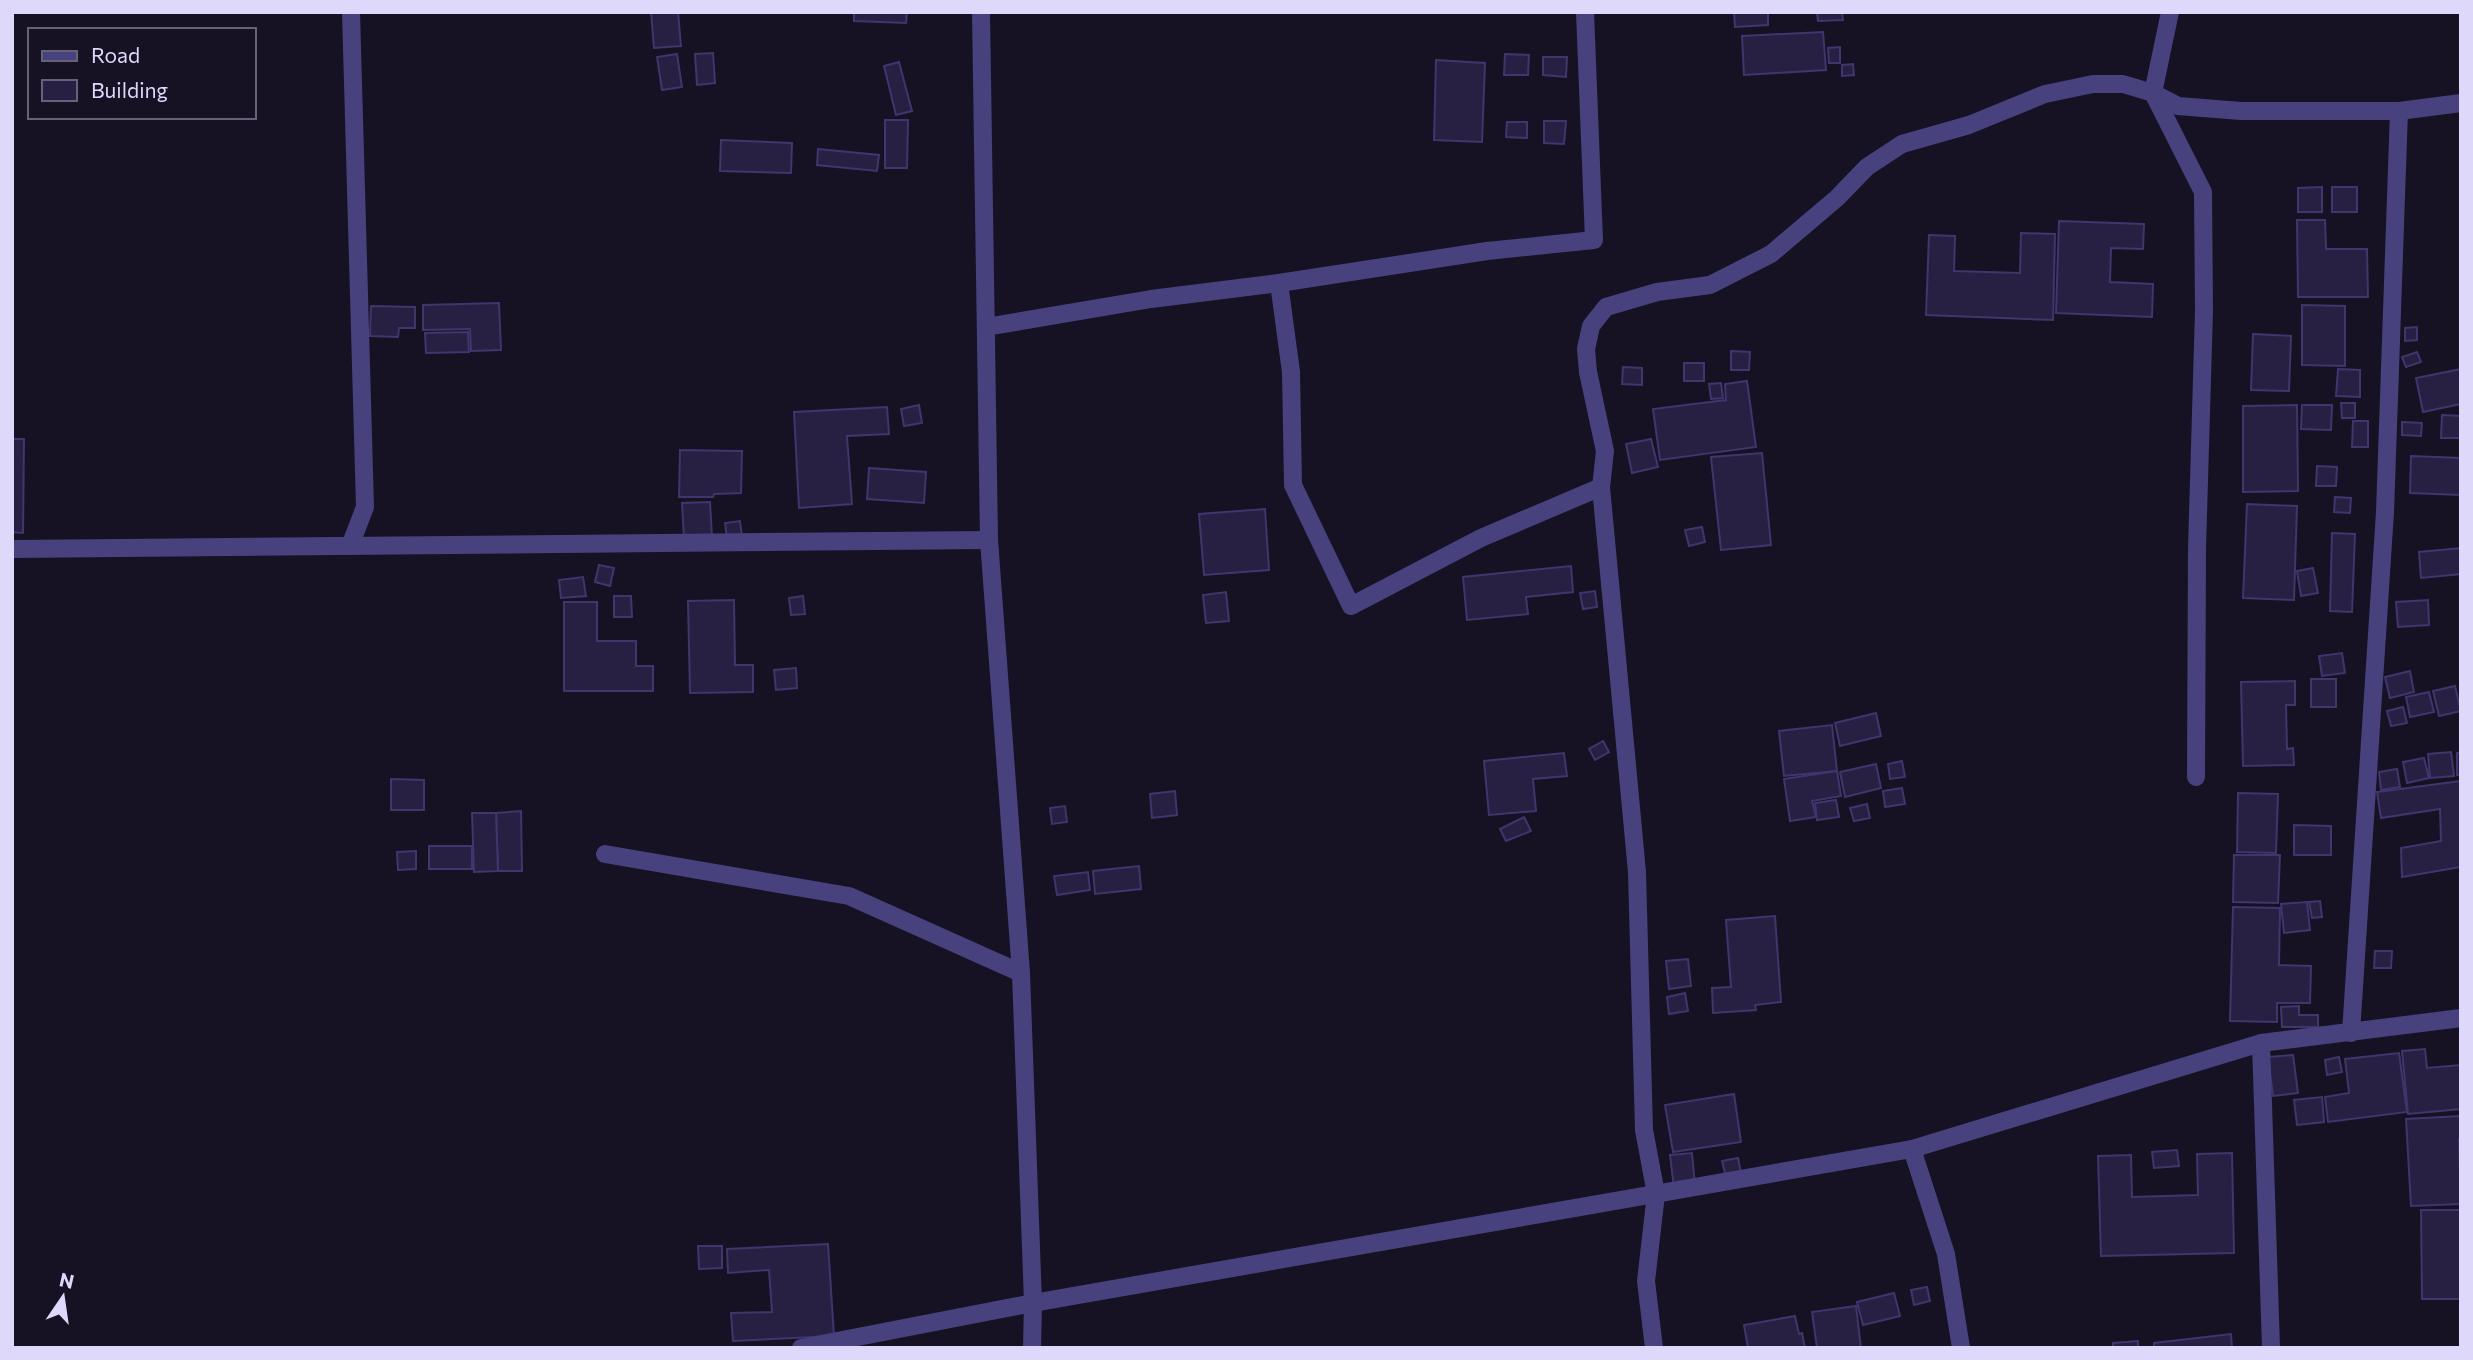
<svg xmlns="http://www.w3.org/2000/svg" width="2473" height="1360" viewBox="0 0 2473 1360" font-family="Commissioner,sans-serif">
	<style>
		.building { fill: #282043; stroke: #42346c; stroke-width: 2 }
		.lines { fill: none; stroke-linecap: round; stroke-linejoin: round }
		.street { stroke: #47427e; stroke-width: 18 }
	</style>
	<rect width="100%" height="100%" fill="#161224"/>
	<g class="building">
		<path d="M651,12H678L681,46L654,48Z"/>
		<path d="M854,12H907L906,23L854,21Z"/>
		<path d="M1734,12H1768V25L1735,27Z"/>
		<path d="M1817,12H1842L1843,20L1818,21Z"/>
		<path d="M1823,32L1826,70L1744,75L1742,36Z"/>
		<path d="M1840,47V63H1829L1828,48Z"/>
		<path d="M713,53L715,83L697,85L695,54Z"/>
		<path d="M677,54L682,87L662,90L657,57Z"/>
		<path d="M1505,54L1529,55L1528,75H1504Z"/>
		<path d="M1543,57H1567L1566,77L1543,75Z"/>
		<path d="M1436,60L1485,63L1482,142L1434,140Z"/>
		<path d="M899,62L912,111L896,115L884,66Z"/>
		<path d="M1853,64L1854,75L1842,76V65Z"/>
		<path d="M885,120H908L907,168H885Z"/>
		<path d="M1544,121H1566L1564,144L1544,143Z"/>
		<path d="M1507,122H1527V138L1506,137Z"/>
		<path d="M721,140L792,143L791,173L720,171Z"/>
		<path d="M818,149L879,155L877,171L817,165Z"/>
		<path d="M2322,187V212H2298V188Z"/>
		<rect x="2332" y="187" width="25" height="25"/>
		<path d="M2297,220H2325L2326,249H2367L2368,297H2298Z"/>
		<path d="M2059,221L2144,224L2143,249L2111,248L2110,282L2153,284L2152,317L2056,313Z"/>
		<path d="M2021,233L2055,234L2053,320L1926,315L1929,235L1955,236L1954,271L2020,273Z"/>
		<path d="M499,303L501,350L471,351L470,329L423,330V305Z"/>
		<path d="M2302,305L2345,306V366L2302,365Z"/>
		<path d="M371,306L415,307V328H399L398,337L370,336Z"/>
		<path d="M2417,327V340L2405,341V328Z"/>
		<path d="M468,332L469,352L426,353L425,333Z"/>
		<path d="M2253,334L2291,336L2289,391L2251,390Z"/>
		<path d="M1731,351L1750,352L1749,370H1731Z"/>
		<path d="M2417,352L2421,362L2406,367L2402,357Z"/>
		<rect x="1684" y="363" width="20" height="18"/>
		<path d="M1623,367L1642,368V385L1622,384Z"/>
		<path d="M2338,369L2360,370V397L2336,396Z"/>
		<path d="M2461,369V404L2423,412L2416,378Z"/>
		<path d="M1747,381L1756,447L1660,460L1653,409L1726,400L1725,384Z"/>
		<path d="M1721,383L1723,398L1711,399L1709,384Z"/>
		<path d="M2341,403H2355V418H2342Z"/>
		<path d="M919,405L922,423L904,426L901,409Z"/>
		<path d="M2297,405L2298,491L2243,492V406Z"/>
		<path d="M2302,405H2332L2331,430L2301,429Z"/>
		<path d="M887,407L889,434L847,436L852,504L799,508L794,412Z"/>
		<path d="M2442,415L2461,416V438H2441Z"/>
		<path d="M2353,421H2368V447H2352Z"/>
		<path d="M2402,422L2422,423L2421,436L2402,435Z"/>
		<path d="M12,439H24L23,533L12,532Z"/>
		<path d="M1651,439L1658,467L1632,473L1626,444Z"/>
		<path d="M680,450L742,451L741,493L714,494L713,497H679Z"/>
		<path d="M1762,453L1771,545L1721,550L1711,457Z"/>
		<path d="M2411,456L2461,458V495L2410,493Z"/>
		<path d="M2317,466L2337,467L2336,486H2316Z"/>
		<path d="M869,468L926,472L924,503L867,499Z"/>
		<path d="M2335,497L2351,498L2350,513L2334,512Z"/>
		<path d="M710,502L712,537L684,538L682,503Z"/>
		<path d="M2247,504L2297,506L2294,600L2243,598Z"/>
		<path d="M1265,509L1269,570L1204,575L1199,514Z"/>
		<path d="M740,521L742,537L727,538L725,523Z"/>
		<path d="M1702,527L1705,542L1689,546L1685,530Z"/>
		<path d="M2332,533L2355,534L2352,612L2330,611Z"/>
		<path d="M2461,548V574L2421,578L2419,552Z"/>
		<path d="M599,565L614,568L610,586L595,582Z"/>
		<path d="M1571,566L1573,592L1526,597L1528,614L1467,620L1463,577Z"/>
		<path d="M2313,568L2318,593L2301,596L2297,571Z"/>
		<path d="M583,577L586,596L561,598L559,580Z"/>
		<path d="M1595,591L1597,607L1583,609L1580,593Z"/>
		<path d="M1226,592L1229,621L1206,623L1203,595Z"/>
		<path d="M614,596H631L632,617H614Z"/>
		<path d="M803,596L805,614L791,615L789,598Z"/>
		<path d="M734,600L735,665H753V692L690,693L688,601Z"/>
		<path d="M2428,600L2429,625L2398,627L2396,602Z"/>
		<path d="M564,602H597V641H636V666H653V691H564Z"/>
		<path d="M2342,653L2345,673L2322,676L2319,656Z"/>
		<path d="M796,668L797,688L776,690L774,670Z"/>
		<path d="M2410,671L2414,692L2390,698L2385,677Z"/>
		<rect x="2311" y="679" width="25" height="28"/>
		<path d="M2295,681V705H2286L2287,749L2293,748L2294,765L2243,766L2241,682Z"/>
		<path d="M2455,686L2461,711L2439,716L2433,691Z"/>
		<path d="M2429,692L2434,712L2410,717L2406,697Z"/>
		<path d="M2403,707L2407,723L2391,726L2387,711Z"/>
		<path d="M1876,713L1881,736L1840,746L1835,723Z"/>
		<path d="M1832,725L1837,771L1784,776L1779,731Z"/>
		<path d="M1603,741L1609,752L1595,760L1589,749Z"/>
		<path d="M2451,752L2454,776L2430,778L2428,754Z"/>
		<path d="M2461,752V775H2457V753Z"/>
		<path d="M1564,753L1567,776L1533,779L1536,811L1489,815L1484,761Z"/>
		<path d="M2424,758L2429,778L2407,783L2403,762Z"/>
		<path d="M1902,761L1905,777L1890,779L1888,764Z"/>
		<path d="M1876,764L1881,788L1845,797L1840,772Z"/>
		<path d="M2397,769L2400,787L2381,790L2379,772Z"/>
		<path d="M1837,771L1841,796L1812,801L1816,817L1790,821L1784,779Z"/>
		<path d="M391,779L424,780V810H391Z"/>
		<path d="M2461,781V867L2402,877L2401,848L2441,841L2440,809L2381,818L2377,792Z"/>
		<path d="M1902,788L1905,804L1885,807L1883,791Z"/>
		<path d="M1175,791L1177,815L1152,818L1150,794Z"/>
		<path d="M2238,793L2278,794L2276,853L2237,852Z"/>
		<path d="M1836,800L1839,817L1817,820L1815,803Z"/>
		<path d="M1867,804L1870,818L1854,821L1850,808Z"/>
		<path d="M1065,806L1067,822L1052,824L1050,808Z"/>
		<path d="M521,811L522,871H498L496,813Z"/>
		<path d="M472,813H496L498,871L474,872Z"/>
		<path d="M1524,817L1531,831L1506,841L1500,829Z"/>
		<path d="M2294,825L2331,826V855H2294Z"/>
		<rect x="429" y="846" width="43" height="23"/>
		<path d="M416,851V869L398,870L397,852Z"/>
		<path d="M2234,855H2280L2278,903L2233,902Z"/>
		<path d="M1139,866L1141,889L1095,894L1093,871Z"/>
		<path d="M1088,872L1090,890L1057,895L1054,876Z"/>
		<path d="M2320,901L2322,917L2312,918L2309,902Z"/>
		<path d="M2307,902L2310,930L2284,933L2281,904Z"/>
		<path d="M2233,907L2280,908L2279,965L2311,966L2310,1003H2277V1022L2230,1021Z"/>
		<path d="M1775,916L1781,1002L1755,1005L1756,1010L1713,1013L1712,988L1731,987L1726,920Z"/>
		<path d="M2375,951H2392L2391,968H2374Z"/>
		<path d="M1688,959L1691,986L1669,989L1666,961Z"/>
		<path d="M1685,993L1688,1011L1669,1014L1667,997Z"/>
		<path d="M2299,1006V1015H2318V1027H2282L2281,1007Z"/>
		<path d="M2425,1049L2427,1068L2461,1065V1109L2408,1114L2402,1051Z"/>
		<path d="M2399,1053L2407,1112L2328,1122L2325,1097L2349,1093L2345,1059Z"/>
		<path d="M2293,1055L2298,1093L2273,1096L2268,1057Z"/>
		<path d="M2339,1057L2342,1072L2327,1075L2325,1060Z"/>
		<path d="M1734,1094L1741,1142L1673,1152L1665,1105Z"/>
		<path d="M2322,1097L2324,1122L2297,1125L2294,1100Z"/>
		<path d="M2461,1116V1139H2459L2461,1204L2411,1206L2406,1119Z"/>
		<path d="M2177,1150L2179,1166L2154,1168L2152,1152Z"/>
		<path d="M1692,1153L1695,1186L1674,1188L1670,1155Z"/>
		<path d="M2232,1153L2234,1253L2101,1256L2098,1156L2131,1155L2132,1197L2198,1195L2197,1154Z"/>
		<path d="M1738,1158L1741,1173L1726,1177L1722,1161Z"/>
		<path d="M2421,1210H2461V1299H2422Z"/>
		<path d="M828,1244L834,1336L733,1341L731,1313L772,1312L769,1270L728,1273L727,1249Z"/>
		<path d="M698,1246H722V1268L699,1269Z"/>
		<path d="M1927,1287L1930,1301L1914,1305L1911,1290Z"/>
		<path d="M1894,1293L1900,1316L1863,1325L1857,1302Z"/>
		<path d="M1856,1306L1861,1348H1817L1812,1312Z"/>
		<path d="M1795,1316L1799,1334L1802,1333L1805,1348H1748L1744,1325Z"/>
		<path d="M2231,1334L2232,1348H2154V1343Z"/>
		<path d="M2138,1341V1348H2113V1343Z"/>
	</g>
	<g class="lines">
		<g class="street">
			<path d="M981,12L989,540L1021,973L1033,1303L1032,1348"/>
			<path d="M2170,12L2153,93L2203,192L2204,310L2197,549L2196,777"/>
			<path d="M1279,283L1291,372L1293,485L1351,606L1481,538L1601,487L1605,451L1588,372L1586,349L1591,326L1606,307L1657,292L1710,285L1771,254L1837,198L1867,167L1902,144L1969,125L2045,94L2093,84H2123L2153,93L2178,106L2241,111H2399L2461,103"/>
			<path d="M986,327L1151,299L1279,283L1487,251L1594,240L1585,12"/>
			<path d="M1601,487L1637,872L1644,1130L1656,1194L1646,1281L1654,1348"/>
			<path d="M350,546L365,507L351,12"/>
			<path d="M12,549L989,540"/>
			<path d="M605,854L849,896L1021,973"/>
			<path d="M2351,1033L2385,512L2399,111"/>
			<path d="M2261,1043L2271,1348"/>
			<path d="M1912,1149L1946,1254L1961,1348"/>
			<path d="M801,1348L1033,1303L1912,1149L2261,1043L2461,1018"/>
		</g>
	</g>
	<rect width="2473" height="1360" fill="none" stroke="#ded9fb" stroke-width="28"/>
	<rect x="28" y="28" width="228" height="91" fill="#161224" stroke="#66627a" stroke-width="2"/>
	<rect x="42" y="51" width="35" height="10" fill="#47427e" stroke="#66627a" stroke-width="2"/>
	<text x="91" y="63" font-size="21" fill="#ded9fb">Road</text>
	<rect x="42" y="80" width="35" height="21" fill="#282043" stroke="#66627a" stroke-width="2"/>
	<text x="91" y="98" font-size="21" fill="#ded9fb">Building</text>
	<g transform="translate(63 1297) rotate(13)" stroke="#161224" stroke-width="5" paint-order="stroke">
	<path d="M0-5L12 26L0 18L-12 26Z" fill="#ded9fb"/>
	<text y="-10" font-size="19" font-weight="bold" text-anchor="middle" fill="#ded9fb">N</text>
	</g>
</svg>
